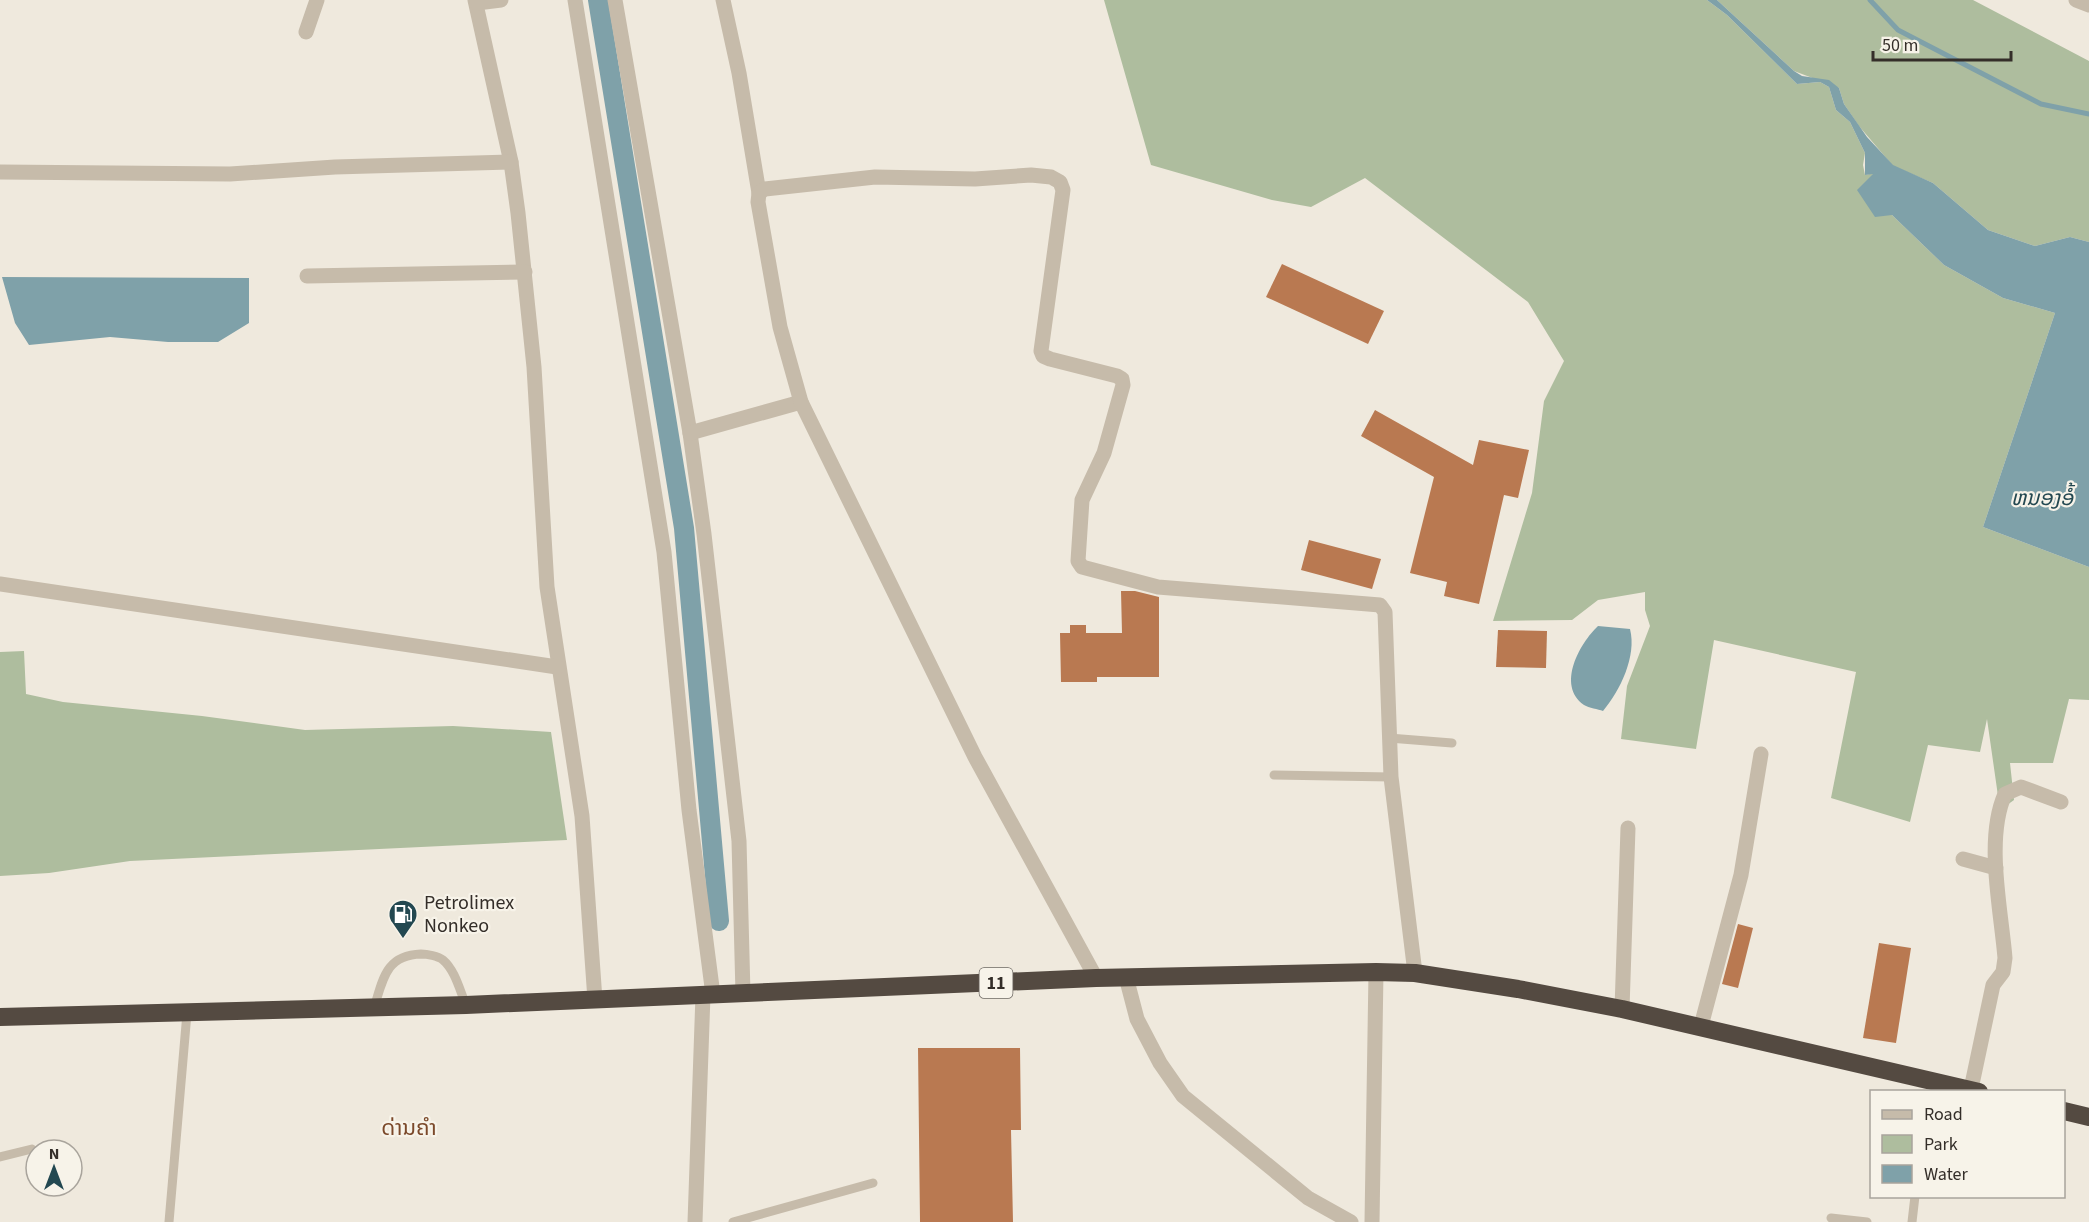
<svg xmlns="http://www.w3.org/2000/svg" width="2089" height="1222" viewBox="0 0 2089 1222" font-family="'Source Sans 3','Noto Sans Lao',sans-serif">
	<style>
		.green { fill: #aebd9e }
		.water { fill: #7fa1a9 }
		.lines { fill: none; stroke-linecap: round; stroke-linejoin: round }
		.stream { stroke: #7fa1a9; stroke-width: 5 }
		.canal { stroke: #7fa1a9; stroke-width: 20 }
		.building { fill: #b97951 }
		.lane { stroke: #c6bbaa; stroke-width: 9 }
		.street { stroke: #c6bbaa; stroke-width: 15 }
		.highway { stroke: #544a41; stroke-width: 18 }
		.labels { text-anchor: middle; dominant-baseline: central; stroke-width: 4.5; stroke-linejoin: round; paint-order: stroke }
		.shield { fill: #f7f3e9; stroke: #6e6963; stroke-width: 1.5 }
		.shield-label { font-size: 18px; font-weight: bold; fill: #342e29 }
		.poi-label { font-size: 20px; fill: #342e29; stroke: #f7f3e9; text-anchor: start }
		.water-label { font-size: 21px; font-style: italic; fill: #234851; stroke: #f7f3e9 }
		.quarter-label { font-size: 22px; fill: #7b492a; stroke: #f7f3e9 }
	</style>
	<rect width="100%" height="100%" fill="#efe9dd"/>
	<g class="green">
		<path d="M1104,0H1707L1727,15L1797,84L1820,82L1829,87L1836,110L1850,122L1865,153L1863,165L1865,175L1874,173L1892,215L1944,265L2003,298L2055,313L1983,527L2089,567V700L2069,699L2053,763H2010L2014,800L2000,810L1987,719L1980,752L1928,745L1910,822L1831,798L1856,672L1714,640L1696,749L1621,739L1627,686L1650,626L1645,610V592L1598,600L1572,620L1493,621L1532,493L1544,401L1564,361L1528,302L1365,178L1311,207L1272,200L1151,165Z"/>
		<path d="M1717,0H1973L2089,61V242L2070,237L2035,246L1988,230L1933,183L1893,166L1859,126L1844,104L1839,88L1794,71Z"/>
		<path d="M24,651L26,694L63,702L202,716L305,730L453,726L551,732L567,840L130,861L49,873L0,876V652Z"/>
	</g>
	<g class="water">
		<path d="M1707,0H1717L1794,71L1802,76L1829,80L1839,88L1844,104L1867,137L1893,165L1933,183L1988,230L2035,246L2070,237L2089,242V567L1983,527L2055,313L2003,298L1944,265L1892,215L1875,217L1857,190L1873,174L1865,175V153L1850,122L1836,110L1829,87L1820,82L1797,84L1727,15Z"/>
		<path d="M2,277L249,278V323L218,342H168L110,337L29,345L15,323Z"/>
		<path d="M1598,626L1630,629C1637,656 1620,691 1603,711C1598,709 1589,708 1584,705C1556,685 1580,643 1598,626Z"/>
	</g>
	<g class="lines">
		<path class="stream" d="M1870,0L1898,30L2041,104L2089,114"/>
		<path class="canal" d="M598,0L684,528L719,921"/>
	</g>
	<g class="building">
		<path d="M1282,264L1384,311L1368,344L1266,297Z"/>
		<path d="M1375,410L1473,465L1479,440L1529,450L1518,498L1504,495L1479,604L1444,596L1447,582L1410,573L1434,477L1361,436Z"/>
		<path d="M1309,540L1381,559L1372,589L1301,570Z"/>
		<path d="M1121,591H1135L1159,597V677H1097V682H1061L1060,633H1070V625H1086V633H1122Z"/>
		<path d="M1498,630L1547,631L1546,668L1496,667Z"/>
		<path d="M1738,924L1753,928L1738,988L1722,984Z"/>
		<path d="M1879,943L1911,948L1896,1043L1863,1038Z"/>
		<path d="M918,1048H1020L1021,1130H1011L1013,1222H920Z"/>
	</g>
	<g class="lines">
		<g class="lane">
			<path d="M1389,738L1452,743"/>
			<path d="M1274,775L1391,777"/>
			<path d="M374,1008C383,979 386,955 421,954C427,954 438,956 443,960C455,970 460,991 466,1005"/>
			<path d="M0,1157L32,1149"/>
			<path d="M1831,1218L1867,1222"/>
			<path d="M169,1222L187,1013"/>
			<path d="M733,1222L873,1183"/>
			<path d="M1912,1222L1915,1196"/>
		</g>
		<g class="street">
			<path d="M475,0L511,162L518,213L534,367L547,587L582,816L595,1000"/>
			<path d="M575,0L664,552L689,810L713,995"/>
			<path d="M615,0L690,433L704,534L739,841L743,994"/>
			<path d="M723,0L739,73L759,193"/>
			<path d="M2076,0L2089,5"/>
			<path d="M477,3L501,0"/>
			<path d="M306,32L317,0"/>
			<path d="M0,172L230,174L335,167L511,162"/>
			<path d="M307,276L525,272"/>
			<path d="M690,433L801,402"/>
			<path d="M0,584L557,667"/>
			<path d="M1963,859L1996,868"/>
			<path d="M1126,977L1137,1019L1160,1063L1183,1096L1308,1198L1351,1222"/>
			<path d="M1096,978L975,757L801,402L780,327L758,202L759,193L765,189L875,177L975,179L1031,175L1051,177L1060,182L1063,190L1041,351L1043,356L1050,359L1117,376L1122,379L1123,385L1104,453L1082,500L1078,561L1082,567L1158,587L1380,605L1385,612L1391,777L1415,973"/>
			<path d="M1622,1009L1628,828"/>
			<path d="M1701,1026L1741,875L1761,754"/>
			<path d="M1971,1089L1993,985L2003,972L2005,958C2001,909 1985,839 2005,794L2021,787L2061,802"/>
			<path d="M695,1222L703,995"/>
			<path d="M1372,1222L1376,972"/>
		</g>
		<g class="highway">
			<path d="M0,1017L466,1005L1096,978L1376,972L1415,973L1518,989L1622,1009L1979,1092"/>
			<path d="M2064,1111L2089,1117"/>
		</g>
	</g>
	<defs>
		<g id="fuel-pin" transform="scale(1.5)"><path d="M0 17L-7.5 6A9.5 9.5 0 1 1 7.5 6Z" fill="#234851" stroke="#f7f3e9"/><path d="M-5.5-6h7V0h2V4h1.3V-2.5L3-4.5l.8-.8L6-3V5H2.5V1h-1V6h-7ZM-4.2-4.7v3.2H.2V-4.7Z" fill="#fff"/></g>
	</defs>
	<g fill-rule="evenodd">
		<use href="#fuel-pin" x="403" y="914"/>
	</g>
	<g class="labels">
		<rect class="shield" x="979.5" y="968" width="33" height="30" rx="4.5"/>
		<g class="shield-label">
			<text x="996" y="983">11</text>
		</g>
		<g class="poi-label">
			<text x="424" y="903">Petrolimex<tspan x="424" dy="23">Nonkeo</tspan></text>
		</g>
		<g class="water-label">
			<text x="2042" y="498">ຫນອງອໍ້</text>
		</g>
		<g class="quarter-label">
			<text x="409" y="1128">ດ່ານຄໍາ</text>
		</g>
	</g>
	<rect x="1870" y="1090" width="195" height="108" fill="#f7f3e9" stroke="#a9a49c" stroke-width="1.5"/>
	<rect x="1882" y="1110" width="30" height="9" fill="#c6bbaa" stroke="#a9a49c" stroke-width="1.5"/>
	<text x="1924" y="1120" font-size="18" fill="#342e29">Road</text>
	<rect x="1882" y="1135" width="30" height="18" fill="#aebd9e" stroke="#a9a49c" stroke-width="1.5"/>
	<text x="1924" y="1150" font-size="18" fill="#342e29">Park</text>
	<rect x="1882" y="1165" width="30" height="18" fill="#7fa1a9" stroke="#a9a49c" stroke-width="1.5"/>
	<text x="1924" y="1180" font-size="18" fill="#342e29">Water</text>
	<g transform="translate(54 1168)"><circle r="28" fill="#f7f3e9" stroke="#a9a49c" stroke-width="1.5"/>
	<path d="M0-4.5L10 22L0 15L-10 22Z" fill="#234851"/>
	<text y="-9" font-size="16" font-weight="bold" text-anchor="middle" fill="#342e29">N</text>
	</g>
	<path d="M1873 51v9h138v-9" fill="none" stroke="#342e29" stroke-width="3"/>
	<text x="1882" y="51" font-size="18" fill="#342e29" stroke="#f7f3e9" stroke-width="4.5" paint-order="stroke">50 m</text>
</svg>
